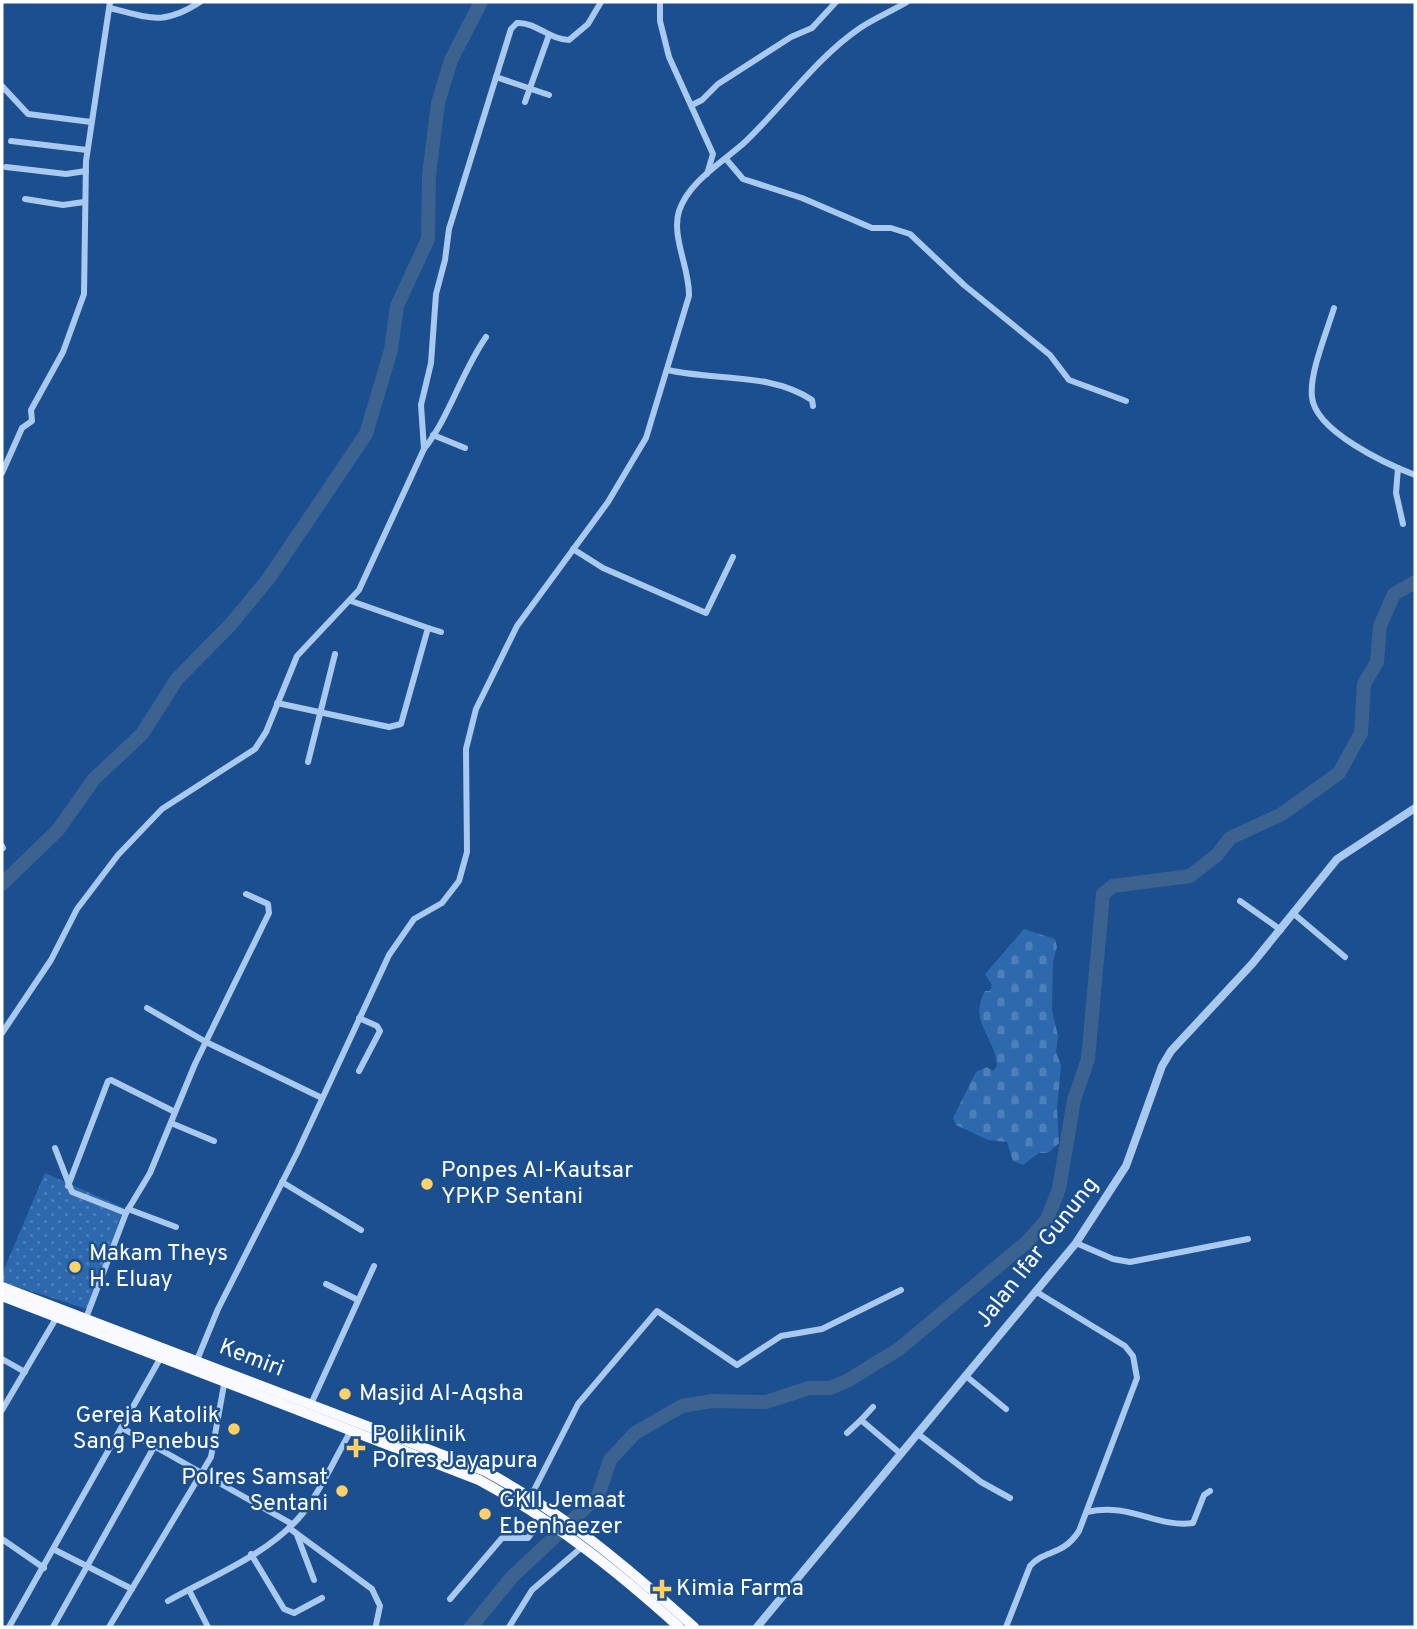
<svg xmlns="http://www.w3.org/2000/svg" width="1417" height="1629" viewBox="0 0 1417 1629" font-family="Overpass,sans-serif">
	<style>
		.cemetery { fill: url(#cemetery-stones) }
		.park { fill: url(#park-dots) }
		.lines { fill: none; stroke-linecap: round; stroke-linejoin: round }
		.river { stroke: #3c6290; stroke-width: 14 }
		.minor { stroke: #a9c9ee; stroke-width: 6 }
		.tertiary { stroke: #a9c9ee; stroke-width: 8 }
		.trunk { stroke: #f8faff; stroke-width: 10 }
		.poi-dot { fill: #ffd166; stroke: #1b4f8f; stroke-width: 2.5 }
		.labels { text-anchor: middle; dominant-baseline: central; stroke-width: 5; stroke-linejoin: round; paint-order: stroke }
		.poi-label { font-size: 23px; fill: #fff; stroke: #1b4f8f; text-anchor: start }
		.street-label { font-size: 23px; fill: #fff; stroke: #1b4f8f }
	</style>
	<defs>
		<pattern id="cemetery-stones" width="16" height="16" patternUnits="userSpaceOnUse" patternTransform="scale(1.75)"><rect width="16" height="16" fill="#2e69ad"/><path d="M2 7V4a2 2 0 0 1 4 0v3zM10 15v-3a2 2 0 0 1 4 0v3z" fill="#4d80b9"/></pattern>
		<pattern id="park-dots" width="8" height="8" patternUnits="userSpaceOnUse" patternTransform="scale(1.75)"><rect width="8" height="8" fill="#2e69ad"/><path d="M2 2h.1M6 6h.1" fill="none" stroke="#4d80b9" stroke-width="1.8" stroke-linecap="round"/></pattern>
	</defs>
	<rect width="100%" height="100%" fill="#1b4f8f"/>
	<path class="cemetery" d="M1024,929L1055,939L1057,947L1053,962L1052,1010L1058,1036L1056,1052L1061,1065L1057,1109L1059,1143L1048,1153H1039L1023,1165L1013,1161L1007,1142L988,1140L956,1125L953,1118L976,1072L987,1067L993,1071L997,1066C995,1035 968,1023 985,991H990L992,985L985,974Z"/>
	<path class="park" d="M45,1173L124,1208L87,1309L2,1282V1274Z"/>
	<g class="lines">
		<g class="river">
			<path d="M2,884L58,830L94,779L142,734L177,679L231,624L269,578L366,434L391,350L397,306L428,239L429,175L438,103L451,60L481,2"/>
			<path d="M471,1627L512,1577L598,1496L610,1460L635,1433L682,1406L712,1401L766,1402L809,1388H830L847,1381L899,1349L1028,1241L1047,1219L1059,1189L1074,1100L1088,1059L1103,894L1113,886L1190,876L1217,855L1230,838L1282,814L1339,773L1361,733L1364,684L1377,662L1380,626L1394,594L1415,582"/>
		</g>
		<g class="minor">
			<path d="M660,2V21L669,57L713,154L707,174"/>
			<path d="M110,8C150,18 163,26 200,2"/>
			<path d="M496,77L549,95"/>
			<path d="M2,86L28,114L91,122"/>
			<path d="M525,102L549,35"/>
			<path d="M692,105L702,100L718,84L791,37L812,28L836,2"/>
			<path d="M11,141L87,150"/>
			<path d="M726,159L743,179L802,198L872,228H891L910,234L964,285L1050,355L1069,380L1126,401"/>
			<path d="M6,167L66,174L86,171"/>
			<path d="M25,199L63,205L84,202"/>
			<path d="M1334,308C1327,331 1309,374 1312,397C1315,431 1386,464 1415,475"/>
			<path d="M668,370C715,381 770,372 812,400L813,406"/>
			<path d="M433,435L465,448"/>
			<path d="M424,449C450,416 461,373 486,337"/>
			<path d="M1398,468L1396,493L1403,524"/>
			<path d="M2,473L22,428L32,421L31,410L63,352L84,294L86,161L110,2"/>
			<path d="M573,549L603,568L706,613L733,557"/>
			<path d="M428,628L441,632"/>
			<path d="M277,703L389,727L401,724L428,628L351,601"/>
			<path d="M308,762L335,654"/>
			<path d="M2,846L3,848"/>
			<path d="M1240,901L1281,930"/>
			<path d="M1294,914L1345,957"/>
			<path d="M147,1008L206,1042L322,1098"/>
			<path d="M359,1018L377,1026L380,1031L359,1071"/>
			<path d="M2,1033L51,960L77,909L118,855L162,809L255,749L266,732L297,656L359,590L424,449L421,405L431,363L436,294L445,260L449,229L511,29L517,23C536,22 550,40 569,40L588,24L601,2"/>
			<path d="M171,1123L214,1141"/>
			<path d="M55,1148L72,1192L126,1213"/>
			<path d="M282,1182L361,1230"/>
			<path d="M68,1186L108,1081L111,1080L175,1112"/>
			<path d="M128,1209L176,1227"/>
			<path d="M1076,1243L1113,1259L1130,1262L1248,1239"/>
			<path d="M326,1284L358,1300"/>
			<path d="M86,1318L126,1213L150,1173L195,1064L269,913L268,904L246,894"/>
			<path d="M2,1359L25,1372"/>
			<path d="M197,1360L218,1309L297,1153L389,955L414,919L442,903L459,881L467,852L466,749L476,709L517,626L608,502L646,438L689,296C690,269 671,237 679,211C689,181 723,162 745,142C784,105 816,58 860,28C875,18 892,11 907,2"/>
			<path d="M966,1376L1006,1409"/>
			<path d="M311,1404L374,1266"/>
			<path d="M2,1410L58,1315"/>
			<path d="M861,1420L873,1407"/>
			<path d="M122,1428L292,1524"/>
			<path d="M847,1433L861,1420L901,1454"/>
			<path d="M918,1434L981,1482L1010,1498"/>
			<path d="M531,1496L578,1404L657,1311L737,1365L781,1336L822,1329L901,1290"/>
			<path d="M1087,1512C1130,1502 1156,1528 1193,1523L1204,1495L1210,1491"/>
			<path d="M289,1528L372,1589L380,1606L376,1625"/>
			<path d="M297,1535L314,1580"/>
			<path d="M2,1539L44,1568"/>
			<path d="M55,1550L132,1589"/>
			<path d="M251,1554L284,1609L294,1613L322,1598"/>
			<path d="M189,1590L208,1627"/>
			<path d="M450,1599L502,1538H528L543,1517"/>
			<path d="M168,1601C212,1576 270,1554 303,1513C323,1488 335,1457 352,1429"/>
			<path d="M9,1627L161,1357"/>
			<path d="M53,1627L154,1447"/>
			<path d="M109,1627L211,1457L225,1379"/>
			<path d="M509,1627L532,1590L582,1547"/>
			<path d="M1006,1627L1030,1566C1045,1549 1062,1557 1079,1531L1137,1378L1133,1356L1125,1346L1035,1291"/>
		</g>
		<path class="tertiary" d="M757,1627L1076,1243L1126,1166L1162,1066L1171,1051L1252,964L1337,859L1415,808"/>
		<g class="trunk">
			<path d="M2,1287L485,1471C565,1514 627,1567 694,1627"/>
			<path d="M2,1296L479,1480C553,1520 617,1571 679,1627"/>
		</g>
	</g>
	<g class="poi-dot">
		<circle cx="427" cy="1184" r="7"/>
		<circle cx="75" cy="1267" r="7"/>
		<circle cx="345" cy="1394" r="7"/>
		<circle cx="234" cy="1429" r="7"/>
		<path d="M352.5 1437.5h7v7h7v7h-7v7h-7v-7h-7v-7h7z"/>
		<circle cx="342" cy="1491" r="7"/>
		<circle cx="485" cy="1514" r="7"/>
		<path d="M658.5 1578.5h7v7h7v7h-7v7h-7v-7h-7v-7h7z"/>
	</g>
	<g class="labels">
		<g class="poi-label">
			<text x="441" y="1171">Ponpes Al-Kautsar<tspan x="441" dy="26">YPKP Sentani</tspan></text>
			<text x="89" y="1254">Makam Theys<tspan x="89" dy="26">H. Eluay</tspan></text>
			<text x="359" y="1394">Masjid Al-Aqsha</text>
			<text x="220" y="1416" text-anchor="end">Gereja Katolik<tspan x="220" dy="26">Sang Penebus</tspan></text>
			<text x="372" y="1435">Poliklinik<tspan x="372" dy="26">Polres Jayapura</tspan></text>
			<text x="328" y="1478" text-anchor="end">Polres Samsat<tspan x="328" dy="26">Sentani</tspan></text>
			<text x="499" y="1501">GKII Jemaat<tspan x="499" dy="26">Ebenhaezer</tspan></text>
			<text x="676" y="1589">Kimia Farma</text>
		</g>
		<g class="street-label">
			<text transform="translate(1038 1253) rotate(-52)">Jalan Ifar Gunung</text>
			<text transform="translate(251 1359) rotate(21)">Kemiri</text>
		</g>
	</g>
	<rect width="1417" height="1629" fill="none" stroke="#ffffff" stroke-width="7"/>
</svg>
